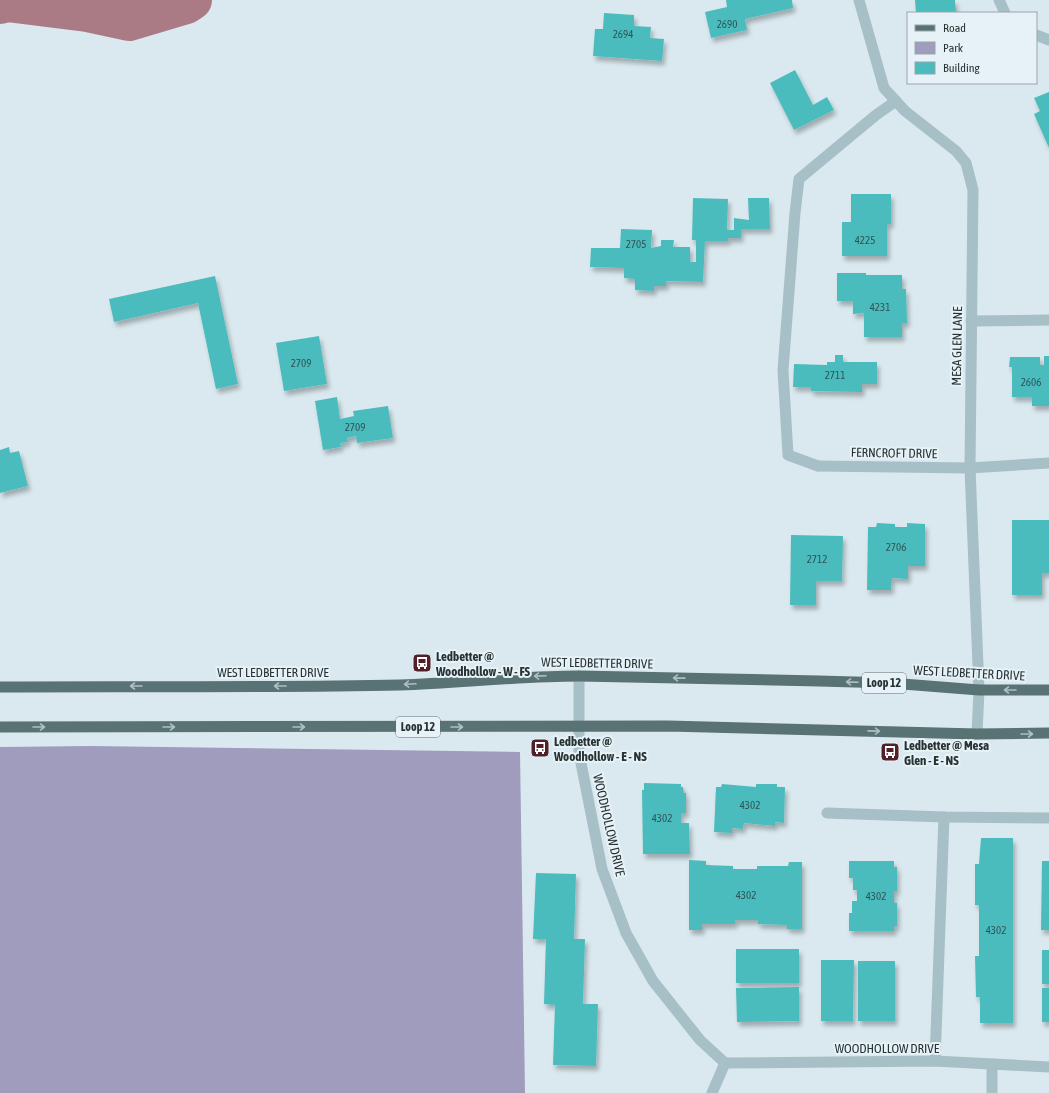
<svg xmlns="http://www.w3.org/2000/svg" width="1049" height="1093" viewBox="0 0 1049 1093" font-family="'Asap Condensed',sans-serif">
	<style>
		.green { fill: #9f9cbd }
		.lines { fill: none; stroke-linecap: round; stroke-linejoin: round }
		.river { stroke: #aa7b85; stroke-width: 40 }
		.building { fill: #4bbcbd; filter: url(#shadow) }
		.service { stroke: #a7bfc6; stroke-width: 11 }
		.minor { stroke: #a7bfc6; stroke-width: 11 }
		.primary { stroke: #597274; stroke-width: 11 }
		.oneway { stroke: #aebfc3 }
		.labels { text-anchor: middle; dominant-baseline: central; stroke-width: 4; stroke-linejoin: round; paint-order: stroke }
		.number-label { font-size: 11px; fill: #305456 }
		.shield { fill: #e6f2f7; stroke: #606c6e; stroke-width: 1 }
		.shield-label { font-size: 12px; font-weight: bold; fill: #273233 }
		.street-label { font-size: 13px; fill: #273233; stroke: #e6f2f7 }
		.poi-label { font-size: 13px; font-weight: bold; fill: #273233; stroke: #e6f2f7; text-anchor: start }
	</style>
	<defs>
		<filter id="shadow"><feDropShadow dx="2.5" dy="4.5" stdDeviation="2" flood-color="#0004"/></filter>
	</defs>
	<rect width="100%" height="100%" fill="#dae9ef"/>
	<path class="green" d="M91,746L520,752L525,1093H0V747Z"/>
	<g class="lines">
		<path class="river" d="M0,4L7,2L87,12L129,21L186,4L192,0"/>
	</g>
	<g class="building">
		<path d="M726,0H792L793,8L745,19L747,30L711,38L705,12L727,7Z"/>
		<path d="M915,0H955L956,13H916Z"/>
		<path d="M604,13L634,15V26L651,27L650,38L664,39L662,61L593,56L595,29H603Z"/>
		<path d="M795,70L813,105L827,97L834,110L794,130L770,83Z"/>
		<path d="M1049,92V148L1034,114L1040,111L1034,98Z"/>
		<path d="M851,194H891V224H887V256H842V222H851Z"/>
		<path d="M693,198L728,199L727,230H734V218L749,220L748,198H769L770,229H741V238H728V241H705L703,282L666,281V286H654V291L635,290V279L624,278V268L590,267L591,248H620L621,229L652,230L651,248L661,246V240H674L673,247H690V262H696V240H692Z"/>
		<path d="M837,273H866V275H902V289H906L907,323H902V337H864V313L853,314V301H837Z"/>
		<path d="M215,276L238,384L216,389L198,303L114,322L109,299Z"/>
		<path d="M319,336L327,384L284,391L276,343Z"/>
		<path d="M835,355H843V362H877V384H862V392L811,391V387H793L794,364L827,365V362H835Z"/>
		<path d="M1044,356H1049V406H1032V397H1012V367H1009L1010,357H1040V365H1044Z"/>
		<path d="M337,397L340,419L354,416L353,411L388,406L393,438L357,443L356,436L347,438L348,442L340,443L341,447L323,450L315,401Z"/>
		<path d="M9,447L10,453L19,451L28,486L0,493V450Z"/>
		<path d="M1012,520H1049V573H1042V595H1012Z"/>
		<path d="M877,523L895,524V527H907V523L925,524V566H908V579L892,578L891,590H867L868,527H876Z"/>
		<path d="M791,535L843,536L842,581H816V605H790Z"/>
		<path d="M644,783L681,784V787H683L684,793H686V813H681V823H689L690,854H643L642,790H644Z"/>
		<path d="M722,784L756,787V784H777V787H785L784,823L775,822V826L744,823L743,829L732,828V833L714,832L716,787H721Z"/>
		<path d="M981,838H1013V1023H980V997H976L975,956H979V905H975V864H979Z"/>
		<path d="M689,860L706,861V865L733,866V869H757V866H788L789,862H802V929H787V925L758,924V920H735V924H702V930H689Z"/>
		<path d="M849,861H894V867H897V891H894V903H897V926H894V931H849V913H852V901H857V890H853V878H849Z"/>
		<path d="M1042,861H1049V930H1041Z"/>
		<path d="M536,873L576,874L574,939H585L583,1004H598L596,1066L553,1065L555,1005L544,1004L546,939H533Z"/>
		<rect x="736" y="949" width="63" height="34"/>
		<rect x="1042" y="950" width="7" height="34"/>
		<path d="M821,960H854L853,1021H821Z"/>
		<rect x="858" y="961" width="37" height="60"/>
		<path d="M799,987V1021L737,1022L736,988Z"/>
		<rect x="1042" y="988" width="7" height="34"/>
	</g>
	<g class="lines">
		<g class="service">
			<path d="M999,0L1005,13"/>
			<path d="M1036,35L1049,40"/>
			<path d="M971,321L1049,320"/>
			<path d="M818,466L788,455L783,370L795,213L799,179L876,115L896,101"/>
			<path d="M827,813L944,817L1049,818"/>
			<path d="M935,1061L944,817"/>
			<path d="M992,1064V1093"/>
		</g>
		<g class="minor">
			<path d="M859,0L884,88L905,111L956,151L966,163L973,190L970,468L979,690L977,734"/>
			<path d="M818,466L970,468L1049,463"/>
			<path d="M579,676V753L602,869L626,933L653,981L700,1040L725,1063"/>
			<path d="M712,1093L725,1063L935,1061L1049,1067"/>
		</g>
		<g class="primary">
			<path d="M0,687C133,686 267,688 400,685C460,683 519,676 579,676L819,681L890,683L979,690H1049"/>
			<path d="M0,727L668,726L977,734L1049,733"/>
		</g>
	</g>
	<defs><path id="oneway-shaft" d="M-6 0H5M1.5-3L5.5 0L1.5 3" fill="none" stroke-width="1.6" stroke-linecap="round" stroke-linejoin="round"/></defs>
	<g class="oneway">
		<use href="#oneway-shaft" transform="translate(540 676) rotate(178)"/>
		<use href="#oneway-shaft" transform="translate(679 678) rotate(-179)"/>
		<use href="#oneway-shaft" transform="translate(852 682) rotate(-178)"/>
		<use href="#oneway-shaft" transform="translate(410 684) rotate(177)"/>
		<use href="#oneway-shaft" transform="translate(136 686) rotate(180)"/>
		<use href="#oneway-shaft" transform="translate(280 686) rotate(180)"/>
		<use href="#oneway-shaft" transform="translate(1010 690) rotate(-180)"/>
		<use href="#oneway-shaft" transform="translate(39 727)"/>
		<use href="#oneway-shaft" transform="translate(169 727)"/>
		<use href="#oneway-shaft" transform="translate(299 727)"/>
		<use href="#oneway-shaft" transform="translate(457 727)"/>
		<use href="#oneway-shaft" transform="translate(874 731) rotate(1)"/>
		<use href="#oneway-shaft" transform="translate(1027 734)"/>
	</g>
	<defs>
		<g id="bus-square" transform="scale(1)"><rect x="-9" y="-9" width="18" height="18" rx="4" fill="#522028" stroke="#e6f2f7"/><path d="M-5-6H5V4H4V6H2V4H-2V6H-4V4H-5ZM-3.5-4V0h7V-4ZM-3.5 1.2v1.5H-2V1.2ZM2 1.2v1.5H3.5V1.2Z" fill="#fff"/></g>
	</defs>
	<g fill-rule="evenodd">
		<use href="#bus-square" x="422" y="663"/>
		<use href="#bus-square" x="540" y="748"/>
		<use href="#bus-square" x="890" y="752"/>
	</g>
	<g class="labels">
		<g class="number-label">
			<text x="727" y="24">2690</text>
			<text x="623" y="34">2694</text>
			<text x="865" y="240">4225</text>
			<text x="636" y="244">2705</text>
			<text x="880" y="307">4231</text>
			<text x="301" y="363">2709</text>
			<text x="835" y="375">2711</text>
			<text x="1031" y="382">2606</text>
			<text x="355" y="427">2709</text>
			<text x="896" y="547">2706</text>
			<text x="817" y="559">2712</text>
			<text x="750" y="805">4302</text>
			<text x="662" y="818">4302</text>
			<text x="746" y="895">4302</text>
			<text x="876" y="896">4302</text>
			<text x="996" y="930">4302</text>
		</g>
		<g class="shield">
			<rect x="862" y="673" width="44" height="20" rx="3"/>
			<rect x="396" y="717" width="44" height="20" rx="3"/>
		</g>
		<g class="shield-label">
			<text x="884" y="683">Loop 12</text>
			<text x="418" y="727">Loop 12</text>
		</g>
		<g class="street-label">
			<text transform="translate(957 346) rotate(-89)">MESA GLEN LANE</text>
			<text transform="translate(894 453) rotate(1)">FERNCROFT DRIVE</text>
			<text transform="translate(597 663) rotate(1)">WEST LEDBETTER DRIVE</text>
			<text x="273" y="672">WEST LEDBETTER DRIVE</text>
			<text transform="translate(969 673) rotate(3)">WEST LEDBETTER DRIVE</text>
			<text transform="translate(609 825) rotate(77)">WOODHOLLOW DRIVE</text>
			<text x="887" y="1048">WOODHOLLOW DRIVE</text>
		</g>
		<g class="poi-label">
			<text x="436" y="656">Ledbetter @<tspan x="436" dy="15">Woodhollow - W - FS</tspan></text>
			<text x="554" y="741">Ledbetter @<tspan x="554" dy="15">Woodhollow - E - NS</tspan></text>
			<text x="904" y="745">Ledbetter @ Mesa<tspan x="904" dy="15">Glen - E - NS</tspan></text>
		</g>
	</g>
	<rect x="907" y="12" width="130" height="72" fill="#e6f2f7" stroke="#9aa5a9"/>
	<rect x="915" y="25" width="20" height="6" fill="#597274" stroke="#9aa5a9"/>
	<text x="943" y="32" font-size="12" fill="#273233">Road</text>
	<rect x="915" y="42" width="20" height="12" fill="#9f9cbd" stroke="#9aa5a9"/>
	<text x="943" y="52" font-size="12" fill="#273233">Park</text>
	<rect x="915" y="62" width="20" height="12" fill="#4bbcbd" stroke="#9aa5a9"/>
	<text x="943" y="72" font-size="12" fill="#273233">Building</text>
</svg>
